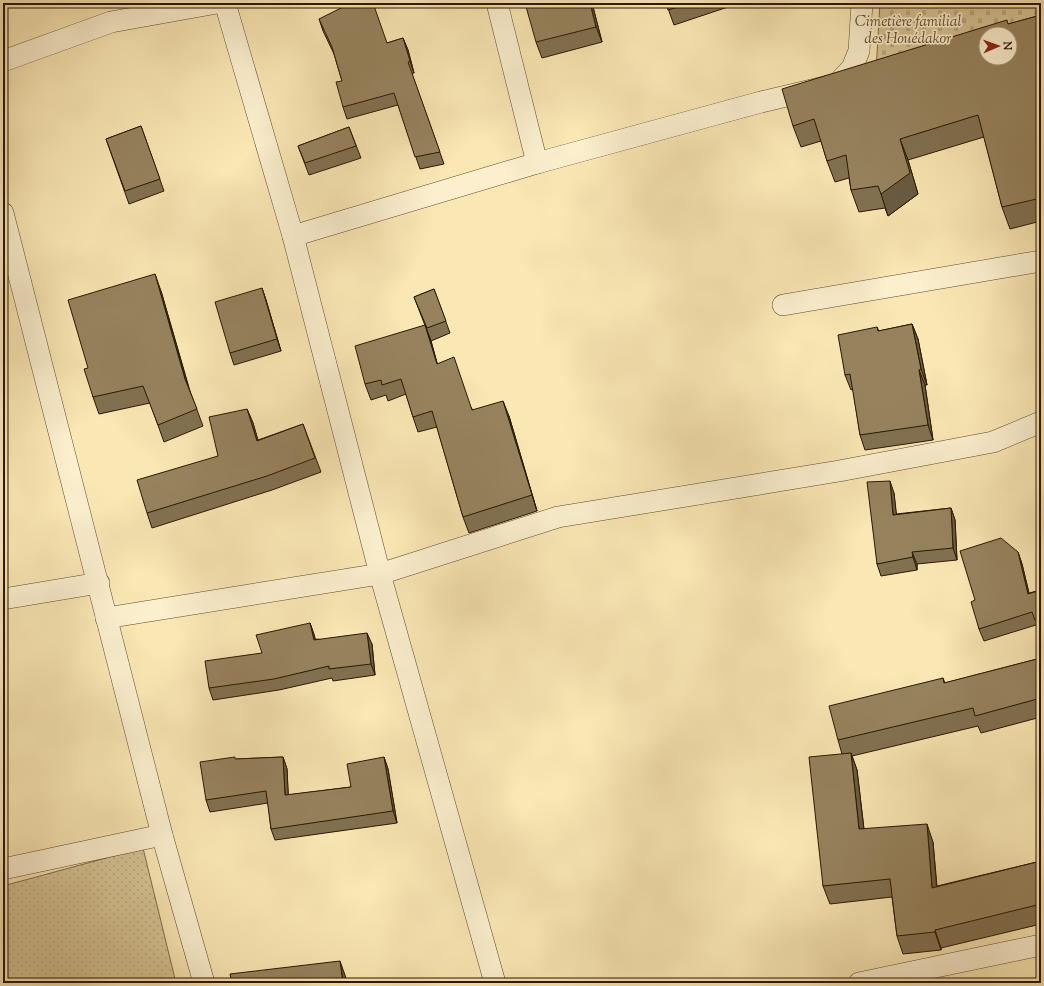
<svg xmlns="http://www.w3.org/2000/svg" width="1044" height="986" viewBox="0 0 1044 986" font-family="'Sorts Mill Goudy',serif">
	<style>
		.cemetery { fill: url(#cemetery-stones); stroke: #806e4a }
		.park { fill: url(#park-dots); stroke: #806e4a }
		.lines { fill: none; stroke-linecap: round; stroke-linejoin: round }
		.minor-casing { stroke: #5e4b2d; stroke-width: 22 }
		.minor { stroke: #fbefce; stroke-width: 21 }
		.wall { fill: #817151; stroke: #2a1700 }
		.shaded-wall { fill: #695c42; stroke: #2a1700 }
		.building { fill: #96835e; stroke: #2a1700; fill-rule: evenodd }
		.labels { text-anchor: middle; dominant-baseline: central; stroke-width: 3.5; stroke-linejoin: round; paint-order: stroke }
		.park-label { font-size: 15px; font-style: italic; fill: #5e4b2d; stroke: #fbefce }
	</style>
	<defs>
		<pattern id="cemetery-stones" width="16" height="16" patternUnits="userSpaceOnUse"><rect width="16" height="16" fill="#d6c495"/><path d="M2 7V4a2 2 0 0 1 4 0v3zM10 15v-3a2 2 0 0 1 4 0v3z" fill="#b8a87f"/></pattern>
		<pattern id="park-dots" width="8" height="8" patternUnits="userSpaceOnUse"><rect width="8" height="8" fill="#d6c495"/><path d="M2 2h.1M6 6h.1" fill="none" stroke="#b8a87f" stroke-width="1.8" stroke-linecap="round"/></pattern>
	</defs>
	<rect width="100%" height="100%" fill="#f9e7b4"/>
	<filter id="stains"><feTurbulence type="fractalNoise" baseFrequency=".005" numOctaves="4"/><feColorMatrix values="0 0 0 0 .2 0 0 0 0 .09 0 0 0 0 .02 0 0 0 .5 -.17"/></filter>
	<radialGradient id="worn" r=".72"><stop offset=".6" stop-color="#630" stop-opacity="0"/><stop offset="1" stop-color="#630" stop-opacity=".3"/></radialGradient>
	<path class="cemetery" d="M880,3H1041V18L876,71Z"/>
	<path class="park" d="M143,848L176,983H3V886Z"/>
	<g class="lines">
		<g class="minor-casing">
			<g id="minor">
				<path d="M225,3L293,236L380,574L495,983"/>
				<path d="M497,3L537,163"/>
				<path d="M3,61L111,22L217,3"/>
				<path d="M3,213L162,835L204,983"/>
				<path d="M293,236L537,163L761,102L837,84L852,68L859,51L862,3"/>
				<path d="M783,305L1041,261"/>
				<path d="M3,599L99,583"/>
				<path d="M106,618L380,574L558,517L839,471L993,442L1041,422"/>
				<path d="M3,869L162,835"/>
				<path d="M859,983L1041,945"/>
			</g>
		</g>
		<use href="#minor" class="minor"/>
	</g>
	<g class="wall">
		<path d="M592,3L602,42L542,58L536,42Z"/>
		<path d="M666,3H740L674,25Z"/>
		<path d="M1041,15V221L1010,229L1002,207L984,137L908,160L918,194L888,216L885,208L859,212L851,190L849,178L835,182L827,161L821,141L801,147L793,126L1009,24Z"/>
		<path d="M319,19L387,43L403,38L408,50L414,73L412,74L444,164L420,169L398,105L347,119L343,107L342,81L334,54L323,31Z"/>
		<path d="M141,126L164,191L129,204L106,139Z"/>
		<path d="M349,127L361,158L309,175L298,146Z"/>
		<path d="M262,288L266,300L281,351L234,365L230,353Z"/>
		<path d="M434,289L450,333L431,341L414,297Z"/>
		<path d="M161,291L190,391L203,426L164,442L150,403L99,414L93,397L88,368Z"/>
		<path d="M912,324L918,339L927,385H925L933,440L865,450L860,435L853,389L851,390L845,375L877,327L879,331Z"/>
		<path d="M431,341L437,364L473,410L509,416L537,511L469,533L463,517L437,427L418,432L413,417L406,394L388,401L386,395L371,400L365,384Z"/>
		<path d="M247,409L253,423L258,440L303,424L321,472L272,490L152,528L147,513L218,456Z"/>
		<path d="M894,493L896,514L951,508L955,520L957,560L917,564V570L881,576L877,564Z"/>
		<path d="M1018,552L1022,564L1029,593L1041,590V632L1039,633L1036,625L984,641L979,629L975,600Z"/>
		<path d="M310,623L315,639L372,644L375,675L333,681L332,678L279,690L213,700L209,688Z"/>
		<path d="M1041,658V717L981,733L978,726L852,756L857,770L864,829L933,842L937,886L1041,861V924L941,948V950L903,954L897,936L892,897L830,904L823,886L842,754L838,740L943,678L945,683Z"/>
		<path d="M283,757L287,769L288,795L351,787L384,757L388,769L397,823L275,840L271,829L268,803L210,812L206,800L236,759Z"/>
	</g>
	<g class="shaded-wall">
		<path d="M590,3H592L602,42L596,27Z"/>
		<path d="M403,38L408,50L414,73L410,61Z"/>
		<path d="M900,139L908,160L918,194L888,216L881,194Z"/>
		<path d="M155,274L161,291L191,396L185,379Z"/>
		<path d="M262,288L266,300L281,351L277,339Z"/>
		<path d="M912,324L918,339L927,385L921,369Z"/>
		<path d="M425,325L431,341L442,380L437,364Z"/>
		<path d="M919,370L925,385L933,440L928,425Z"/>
		<path d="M503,401L509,416L537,511L532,495Z"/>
		<path d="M247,409L253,423L262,455L257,441Z"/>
		<path d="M890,481L894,493L898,527L893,515Z"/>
		<path d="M951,508L955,520L957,560L953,548Z"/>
		<path d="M912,552L917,564V570L913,557Z"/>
		<path d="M1018,552L1022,564L1032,606L1028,594Z"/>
		<path d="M310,623L314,634L318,651L314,640Z"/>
		<path d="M367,633L372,644L375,675L371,664Z"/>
		<path d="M851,753L857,770L866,847L859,829Z"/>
		<path d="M283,757L287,769L289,807L285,795Z"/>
		<path d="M384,757L388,769L397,823L393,811Z"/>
		<path d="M927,824L933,842L938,905L932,888Z"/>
		<path d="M935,930L941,948V950L935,932Z"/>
		<path d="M340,961L346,978L347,983H343Z"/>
	</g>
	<g class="building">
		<path d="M351,3H373L387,43L403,38L410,61L408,62L440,152L415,157L394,93L343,107L336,82L342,81L332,47L319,19Z"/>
		<path d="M525,3H590L596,27L536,42Z"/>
		<path d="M666,3H691L668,10Z"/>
		<path d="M1041,15V198L1002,207L978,115L900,139L910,173L881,194L878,186L851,190L846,155L827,161L814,119L793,126L782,89L1007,20L1008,24ZM986,34H1010V58H986Z"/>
		<path d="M141,126L160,179L125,191L106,139Z"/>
		<path d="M349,127L356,146L305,163L298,146Z"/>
		<path d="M155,274L185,379L197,409L158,425L143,386L93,397L84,369L88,368L68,300Z"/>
		<path d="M262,288L277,339L230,353L215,302Z"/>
		<path d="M434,289L446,321L427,328L414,297Z"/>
		<path d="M912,324L921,369L919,370L928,425L860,435L850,374L845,375L838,335L877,327L878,331Z"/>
		<path d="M425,325L437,364L454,357L472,410L503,401L532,495L463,517L432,411L413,417L401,379L382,385L381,380L365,384L355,346Z"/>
		<path d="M247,409L257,441L303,424L315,458L267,476L147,513L137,480L218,456L209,417Z"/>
		<path d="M890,481L893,515L951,508L953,548L912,552L913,557L877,564L867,482Z"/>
		<path d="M1001,538L1018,552L1028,594L1041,590V619L1035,620L1032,612L979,629L971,602L975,600L960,551Z"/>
		<path d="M310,623L314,640L367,633L371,664L329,669V666L274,679L209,688L205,661L262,653L256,635Z"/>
		<path d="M1041,658V698L975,716L973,708L838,740L829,706L943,678L944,683Z"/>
		<path d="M851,753L859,829L927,824L932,888L1041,861V904L935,930V932L897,936L890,879L823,886L809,757Z"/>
		<path d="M235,757V759L283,757L285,795L351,787L347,764L384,757L393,811L271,829L266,791L206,800L200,762Z"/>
		<path d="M340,961L343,983H232L230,974Z"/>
	</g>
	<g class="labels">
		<g class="park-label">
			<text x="908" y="22">Cimetière familial<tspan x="908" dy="17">des Houédakor</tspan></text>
		</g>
	</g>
	<rect width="1044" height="986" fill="none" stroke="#f9e7b4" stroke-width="16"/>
	<rect x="4" y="4" width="1036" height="978" fill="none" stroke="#2a1700" stroke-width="2"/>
	<rect x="8" y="8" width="1028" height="970" fill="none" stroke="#2a1700"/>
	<g transform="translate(998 46) rotate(88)"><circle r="19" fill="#fbefce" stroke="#a7997c"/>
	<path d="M0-3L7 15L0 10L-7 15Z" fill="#8f2418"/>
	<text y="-6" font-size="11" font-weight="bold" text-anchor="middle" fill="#2a1700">N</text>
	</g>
	<rect width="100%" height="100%" filter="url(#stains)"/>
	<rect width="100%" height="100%" fill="url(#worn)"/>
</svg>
